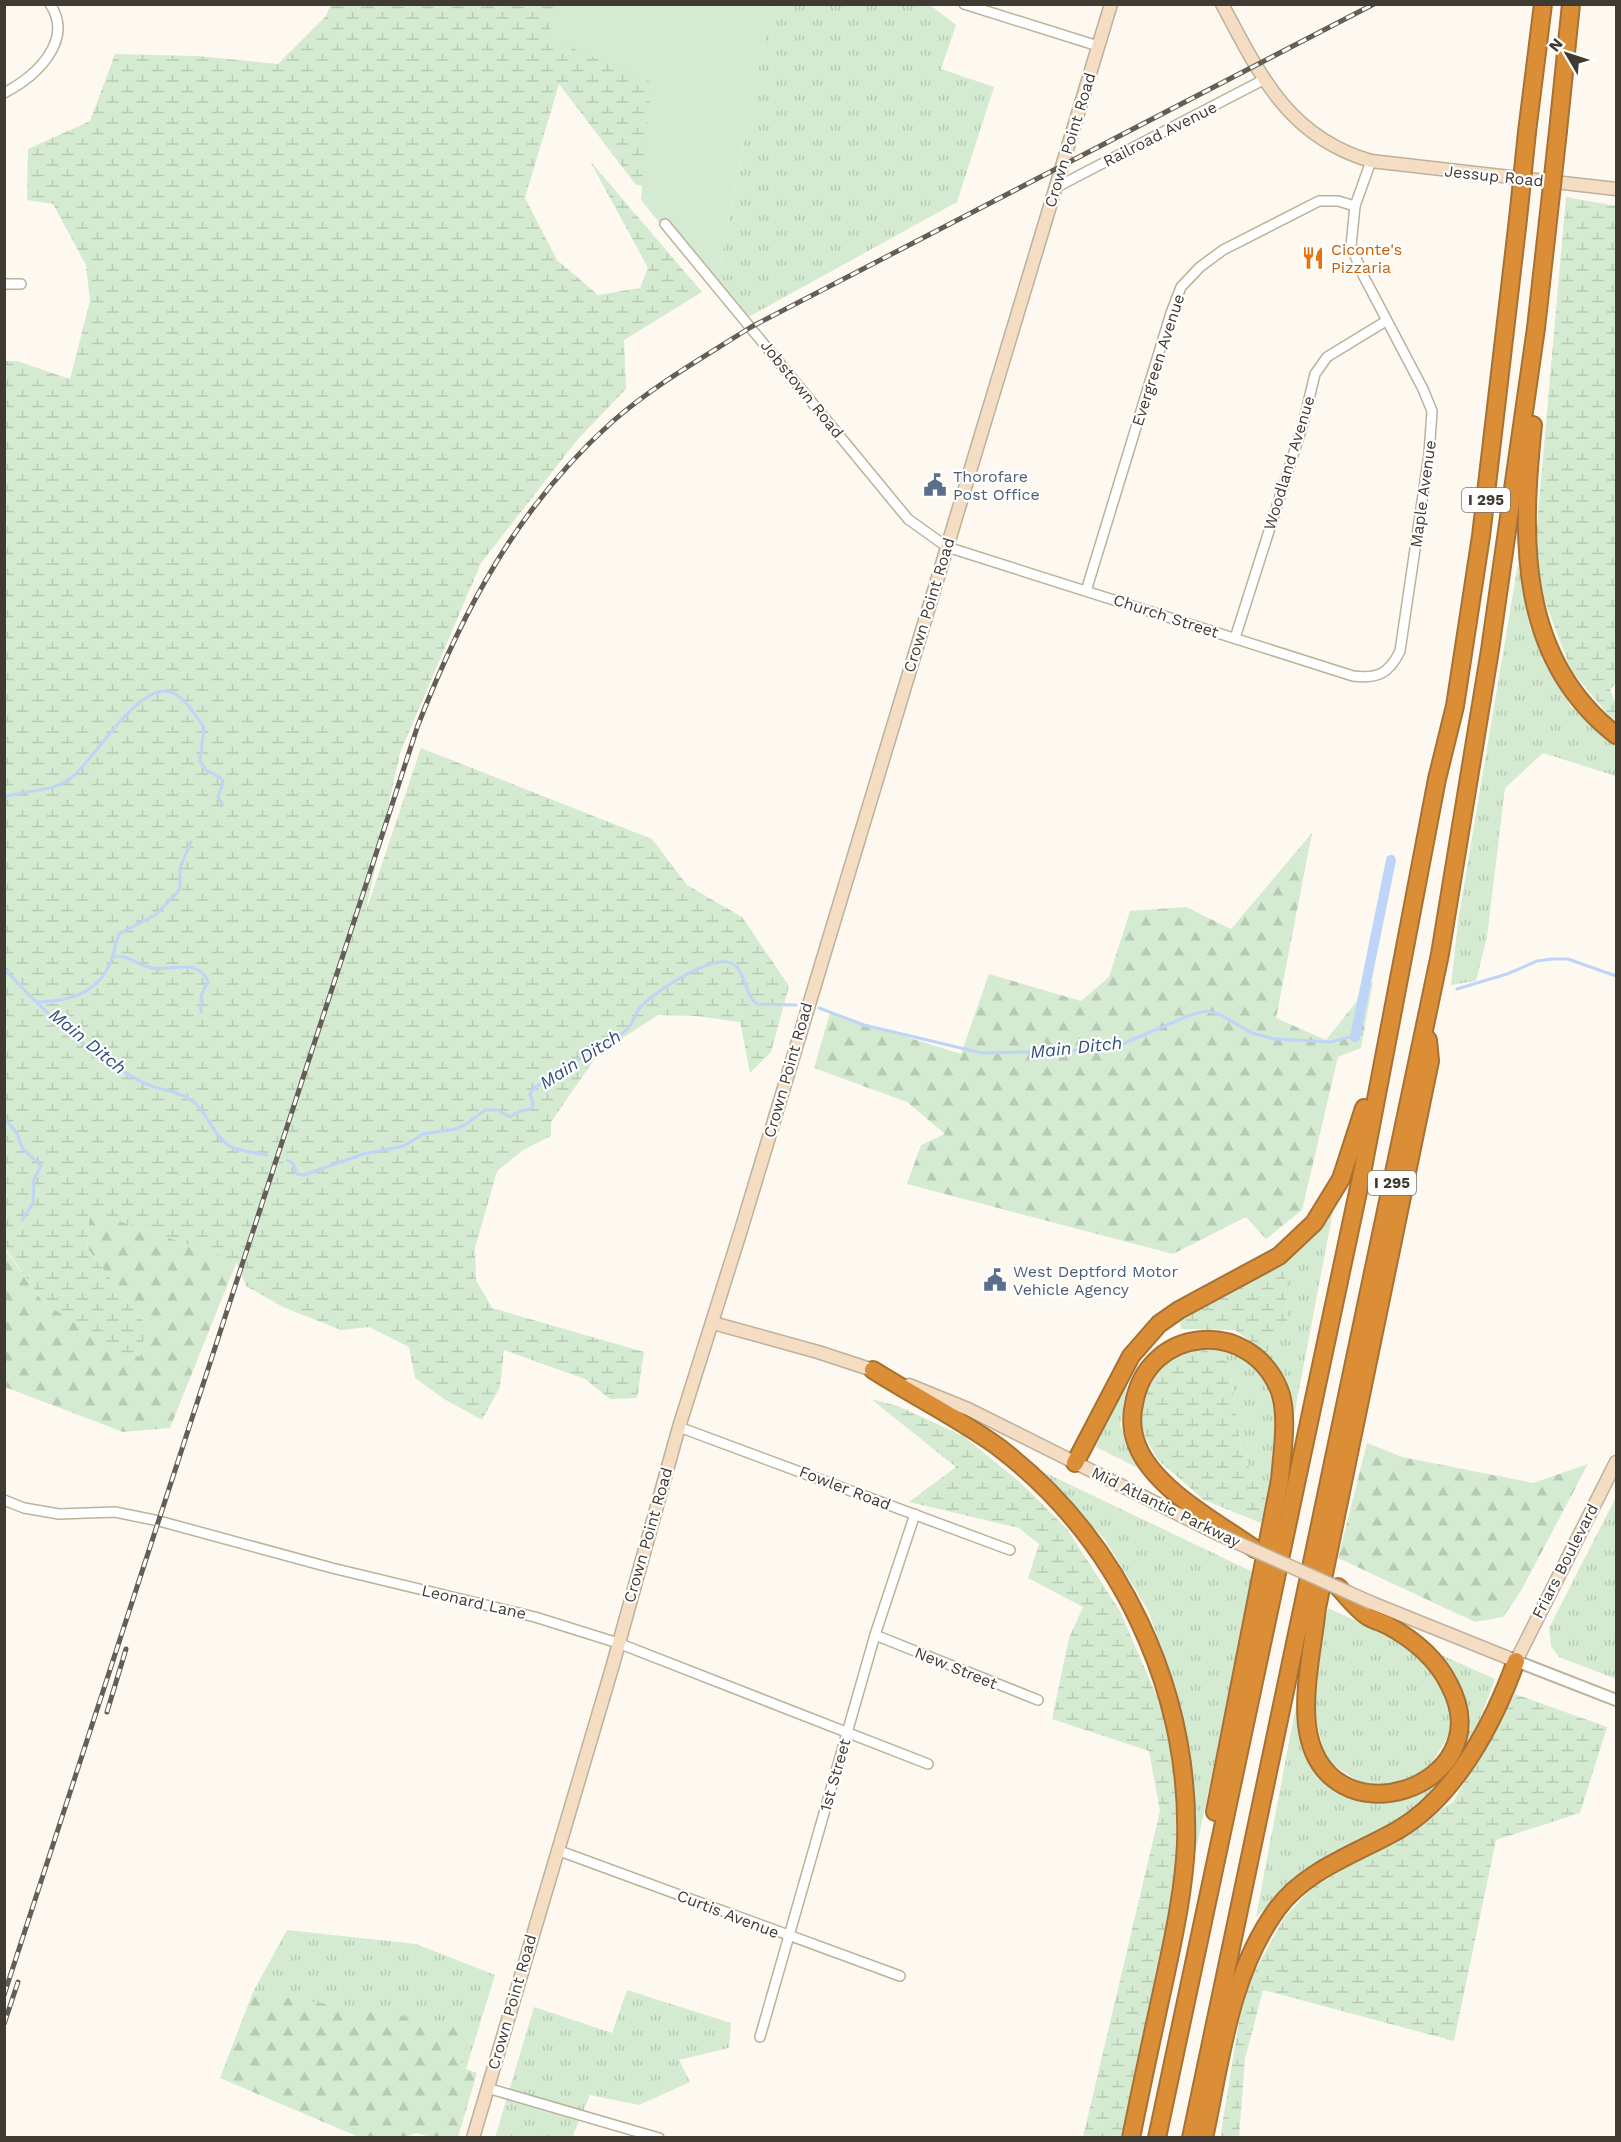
<svg xmlns="http://www.w3.org/2000/svg" width="1621" height="2142" viewBox="0 0 1621 2142" font-family="'Work Sans',sans-serif">
	<style>
		.grass { fill: url(#grass-tufts) }
		.forest { fill: url(#forest-firs) }
		.wetland { fill: url(#wetland-marsh) }
		.park { fill: #d4ead1 }
		.lines { fill: none; stroke-linecap: round; stroke-linejoin: round }
		.stream { stroke: #bfd5f8; stroke-width: 3 }
		.canal { stroke: #bfd5f8; stroke-width: 10 }
		.minor-casing { stroke: #bdb19b; stroke-width: 12 }
		.tertiary-casing { stroke: #bdb19b; stroke-width: 14 }
		.secondary-casing { stroke: #bdb19b; stroke-width: 15 }
		.motorway-casing { stroke: #a57135; stroke-width: 20 }
		.minor { stroke: #fff; stroke-width: 9 }
		.tertiary { stroke: #fff; stroke-width: 10 }
		.secondary { stroke: #f4ddc3; stroke-width: 12 }
		.motorway { stroke: #dc8e37; stroke-width: 16 }
		.rail-casing { stroke: #645f56; stroke-width: 5 }
		.rail { stroke: #fff; stroke-width: 3; stroke-dasharray: 9; stroke-linecap: butt }
		.secondary-bridge-casing { stroke: #bdb19b; stroke-width: 15; stroke-linecap: butt }
		.motorway-bridge-casing { stroke: #a57135; stroke-width: 20; stroke-linecap: butt }
		.secondary-bridge { stroke: #f4ddc3; stroke-width: 12 }
		.motorway-bridge { stroke: #dc8e37; stroke-width: 16 }
		.labels { text-anchor: middle; dominant-baseline: central; stroke-width: 4.5; stroke-linejoin: round; paint-order: stroke }
		.shield { fill: #fff; stroke: #797670; stroke-width: 1.5 }
		.shield-label { font-size: 15px; font-weight: bold; fill: #403b32 }
		.street-label { font-size: 16px; fill: #403b32; stroke: #fff }
		.food-label { font-size: 16px; fill: #c56008; stroke: #fff; text-anchor: start }
		.service-label { font-size: 16px; fill: #4e5e75; stroke: #fff; text-anchor: start }
		.water-label { font-size: 18px; font-style: italic; fill: #324e7c; stroke: #fff }
	</style>
	<defs>
		<pattern id="grass-tufts" width="24" height="20" patternUnits="userSpaceOnUse" patternTransform="scale(1.5)"><rect width="24" height="20" fill="#d4ead1"/><path d="M3 7l-1-3M5 7V3M7 7l1-3M15 17l-1-3M17 17v-4M19 17l1-3" fill="none" stroke="#b7cab4"/></pattern>
		<pattern id="forest-firs" width="22" height="20" patternUnits="userSpaceOnUse" patternTransform="scale(1.5)"><rect width="22" height="20" fill="#d4ead1"/><path d="M5 1l3.5 6h-7zM16 11l3.5 6h-7z" fill="#b7cab4"/></pattern>
		<pattern id="wetland-marsh" width="20" height="14" patternUnits="userSpaceOnUse" patternTransform="scale(1.5)"><rect width="20" height="14" fill="#d4ead1"/><path d="M1 5h8M5 5V1M11 12h8M15 12V8" fill="none" stroke="#b7cab4"/></pattern>
	</defs>
	<rect width="100%" height="100%" fill="#fef9f0"/>
	<g class="grass">
		<path d="M771,5H930L956,25L941,69L994,87L957,202L741,321L715,291Z"/>
		<path d="M1518,563L1530,627L1571,707L1616,742V776L1543,753L1505,788L1487,937L1476,981L1451,985L1458,922Z"/>
		<path d="M1334,1206L1294,1416L1266,1353L1287,1323L1285,1264Z"/>
		<path d="M1197,1345H1227L1257,1368L1271,1392L1278,1424L1267,1501L1242,1454L1229,1363Z"/>
		<path d="M1129,1374L1120,1425L1140,1469L1096,1447Z"/>
		<path d="M1031,1466L1255,1573L1193,1864L1194,1778L1173,1682L1148,1610L1103,1537Z"/>
		<path d="M1616,1497V1679L1559,1657L1551,1646L1549,1628Z"/>
		<path d="M1328,1608L1390,1636L1428,1662L1448,1701L1450,1733L1429,1768L1396,1789L1358,1781L1326,1760L1314,1712L1312,1685Z"/>
		<path d="M1439,1654L1495,1679L1476,1729L1449,1778L1404,1818L1278,1896L1256,1917L1296,1705L1306,1748L1322,1778L1345,1795L1377,1801L1414,1797L1442,1777L1468,1736L1464,1691Z"/>
		<path d="M287,1930L416,1944L495,1975L466,2069L460,2061L474,2029L253,1992Z"/>
		<path d="M627,1990L731,2023L729,2048L679,2060L690,2082L639,2105L590,2095L573,2135L578,2137L495,2138L534,2007L612,2033Z"/>
	</g>
	<g class="forest">
		<path d="M1312,833L1276,1018L1326,1040L1373,981L1361,1048L1338,1057L1302,1210L1266,1239L1246,1217L1173,1254L907,1184L921,1145L945,1134L907,1102L814,1068L830,1013L961,1054L989,974L1081,1001L1109,977L1130,911L1186,907L1231,929Z"/>
		<path d="M90,1211L237,1261L170,1428L123,1432L5,1387L4,1248L43,1302L140,1356L147,1326L87,1248Z"/>
		<path d="M1367,1443L1402,1457L1533,1483L1588,1464L1521,1591L1503,1617L1475,1622L1338,1558Z"/>
		<path d="M253,1992L475,2028L460,2061L466,2069L477,2073L458,2137H431L416,2133L405,2137H359L220,2078Z"/>
	</g>
	<g class="wetland">
		<path d="M331,5H592L651,11L654,187L636,185L559,84L525,198L557,260L598,295L640,288L648,268L590,161L702,292L624,340L626,389L578,439L481,563L400,753L365,914L421,748L652,839L687,885L742,917L789,986L771,1052L750,1073L740,1022L696,1016L658,1015L598,1054L551,1122V1136L523,1150L497,1171L475,1248L476,1280L492,1308L644,1352L637,1398L610,1399L585,1379L504,1350L500,1387L482,1420L444,1399L415,1378L409,1347L369,1327L341,1330L283,1307L246,1286L236,1261L90,1211L87,1248L147,1326L140,1357L115,1350L43,1302L5,1248L4,361H17L70,379L90,301L86,265L53,204L27,200L28,149L90,121L115,54L197,56L278,64L325,17Z"/>
		<path d="M1566,197L1616,206V683L1610,690L1616,704V724L1571,670L1533,570Z"/>
		<path d="M1285,1264L1287,1323L1266,1353L1235,1330L1181,1329L1180,1320Z"/>
		<path d="M1197,1345L1229,1363L1242,1454L1267,1501L1261,1523L1204,1500L1157,1459L1139,1424L1147,1379L1168,1359Z"/>
		<path d="M871,1399L898,1406L963,1436L1021,1483L1067,1529L1120,1611L1161,1706L1177,1783V1873L1125,2137H1083L1160,1811L1149,1751L1052,1719L1069,1638L1083,1607L1028,1578L1039,1544L1019,1528L909,1502L956,1467Z"/>
		<path d="M1515,1694L1607,1727L1580,1813L1496,1840L1454,2041L1263,1990L1245,2059L1239,2137L1220,2138L1244,1991L1284,1918L1311,1889L1453,1802Z"/>
	</g>
	<path class="park" d="M553,5H771L715,291L641,200L651,82L549,38Z"/>
	<g class="lines">
		<g class="stream">
			<path d="M4,797C26,790 53,792 71,778C93,762 140,678 173,693C187,699 195,716 204,727L200,761L206,770L221,778L223,782L218,797L222,804"/>
			<path d="M112,957C128,954 134,963 148,967C168,974 195,955 208,981L201,996V1012"/>
			<path d="M4,968C43,1012 90,1054 142,1082C157,1090 175,1090 190,1099C207,1110 211,1133 228,1145C237,1152 256,1152 267,1155"/>
			<path d="M1457,989L1507,974L1537,961L1552,959H1568L1616,976"/>
			<path d="M39,1002C70,1001 99,993 111,961C115,952 115,943 119,934L155,915L177,893L180,887V868L191,842"/>
			<path d="M819,1008L864,1025L982,1053L1068,1051L1120,1045L1190,1015L1207,1011L1219,1014L1252,1033L1274,1039L1331,1042L1362,1034"/>
			<path d="M4,1118L17,1133L22,1148L41,1166L34,1179L33,1203L22,1220"/>
			<path d="M287,1160L293,1163L297,1174L304,1175L363,1154L404,1146L423,1134L455,1129L465,1125L485,1110H497L510,1117L520,1111L531,1109L533,1104L530,1094C534,1084 564,1072 574,1063C583,1057 590,1048 599,1043C607,1038 617,1037 624,1032C633,1026 633,1017 639,1009C651,993 706,959 727,962C747,965 742,993 757,1004L796,1005"/>
		</g>
		<path class="canal" d="M1355,1037L1391,860"/>
		<g class="minor-casing">
			<g id="minor">
				<path d="M964,4L1098,46"/>
				<path d="M4,93C35,77 75,41 50,4"/>
				<path d="M1055,188L1265,79"/>
				<path d="M665,224L908,519L947,547L1353,676C1377,679 1389,674 1400,651L1429,454L1432,411L1423,389L1363,275L1351,246L1355,206L1371,161"/>
				<path d="M4,284H21"/>
				<path d="M1086,591L1171,313L1181,287L1200,267L1223,250L1319,201H1338L1355,206"/>
				<path d="M1235,638L1303,424L1315,374L1327,357L1386,321"/>
				<path d="M679,1427L1010,1550"/>
				<path d="M4,1500L24,1508L59,1514L115,1512L159,1521L332,1568L535,1617L618,1643L928,1764"/>
				<path d="M875,1635L1038,1700"/>
				<path d="M557,1850L900,1976"/>
				<path d="M760,2037L875,1635L915,1514"/>
				<path d="M487,2088L659,2138"/>
			</g>
		</g>
		<g class="tertiary-casing">
			<path id="tertiary" d="M1516,1661L1616,1700"/>
		</g>
		<g class="secondary-casing">
			<g id="secondary">
				<path d="M1222,4C1260,75 1288,137 1371,161L1616,189"/>
				<path d="M713,1323L818,1352L879,1372"/>
				<path d="M909,1385L968,1409L1218,1534"/>
				<path d="M1372,1603L1516,1661L1616,1462"/>
				<path d="M473,2138L612,1668L679,1427L741,1230L1111,4"/>
			</g>
		</g>
		<g class="motorway-casing">
			<g id="motorway">
				<path d="M1558,131L1571,4"/>
				<path d="M1527,132L1543,4"/>
				<path d="M1533,425C1521,537 1517,658 1616,735"/>
				<path d="M873,1370C914,1396 958,1418 997,1446C1120,1539 1191,1690 1186,1844C1184,1887 1175,1931 1166,1973C1154,2028 1142,2083 1131,2138"/>
				<path d="M1075,1463L1131,1356L1159,1324L1179,1310L1279,1256L1314,1223L1341,1179L1364,1108"/>
				<path d="M1338,1587C1347,1596 1356,1609 1367,1616C1373,1620 1381,1622 1387,1625C1413,1639 1436,1658 1449,1684C1505,1788 1322,1848 1307,1725C1303,1688 1313,1645 1317,1608L1430,1061L1428,1040"/>
				<path d="M1215,1812L1280,1480C1282,1454 1289,1413 1279,1389C1249,1317 1147,1326 1134,1404C1131,1417 1132,1432 1137,1445C1154,1489 1217,1522 1255,1549"/>
				<path d="M1157,2138L1362,1173L1437,779L1455,706L1481,536L1518,219"/>
				<path d="M1191,2138L1440,954L1490,650L1536,328L1548,221"/>
				<path d="M1204,2138C1221,2060 1229,1975 1277,1909C1305,1870 1358,1853 1398,1830C1456,1796 1494,1722 1516,1661"/>
			</g>
		</g>
		<use href="#minor" class="minor"/>
		<use href="#tertiary" class="tertiary"/>
		<use href="#secondary" class="secondary"/>
		<use href="#motorway" class="motorway"/>
		<g class="rail-casing">
			<g id="rail">
				<path d="M107,1712L126,1649"/>
				<path d="M4,1995L418,725C463,610 518,506 612,422C654,385 704,357 751,327L1374,4"/>
				<path d="M4,2024L18,1982"/>
			</g>
		</g>
		<use href="#rail" class="rail"/>
		<g class="secondary-bridge-casing">
			<path id="secondary-bridge" d="M1218,1534L1372,1603"/>
		</g>
		<g class="motorway-bridge-casing">
			<g id="motorway-bridge">
				<path d="M1518,219L1527,132"/>
				<path d="M1548,221L1558,131"/>
			</g>
		</g>
		<use href="#secondary-bridge" class="secondary-bridge"/>
		<use href="#motorway-bridge" class="motorway-bridge"/>
	</g>
	<defs>
		<g id="restaurant-bare" transform="scale(1.8)"><path d="M-5-6h1v4h1v-4h1v4h1v-4h1v5L-1.5 .5V6h-2V.5L-5-1ZM5-6V6H3V1.5H1.5Q1.5-4 5-6Z" fill="#e8710a" stroke="#fff" stroke-width="2.5" paint-order="stroke"/></g>
		<g id="civic-bare" transform="scale(1.8)"><path d="M-.6-6.5H3V-4.5H.6V-3L4-1V1h2V6H-6V1h2V-1L-.6-3ZM-1.2 2.5V6h2.4V2.5Z" fill="#5c6f8a" stroke="#fff" stroke-width="2.5" paint-order="stroke"/></g>
	</defs>
	<g fill-rule="evenodd">
		<use href="#restaurant-bare" x="1313" y="258"/>
		<use href="#civic-bare" x="935" y="485"/>
		<use href="#civic-bare" x="995" y="1280"/>
	</g>
	<g class="labels">
		<g class="shield">
			<rect x="1462" y="488" width="48" height="24" rx="4.5"/>
			<rect x="1368" y="1171" width="48" height="24" rx="4.5"/>
		</g>
		<g class="shield-label">
			<text x="1486" y="500">I 295</text>
			<text x="1392" y="1183">I 295</text>
		</g>
		<g class="street-label">
			<text transform="translate(1160 134) rotate(-27)">Railroad Avenue</text>
			<text transform="translate(1070 140) rotate(-73)">Crown Point Road</text>
			<text transform="translate(1494 176) rotate(6)">Jessup Road</text>
			<text transform="translate(1158 360) rotate(-72)">Evergreen Avenue</text>
			<text transform="translate(802 389) rotate(51)">Jobstown Road</text>
			<text transform="translate(1289 463) rotate(-73)">Woodland Avenue</text>
			<text transform="translate(1423 494) rotate(-82)">Maple Avenue</text>
			<text transform="translate(929 605) rotate(-73)">Crown Point Road</text>
			<text transform="translate(1166 616) rotate(18)">Church Street</text>
			<text transform="translate(788 1070) rotate(-74)">Crown Point Road</text>
			<text transform="translate(845 1488) rotate(21)">Fowler Road</text>
			<text transform="translate(1166 1507) rotate(26)">Mid Atlantic Parkway</text>
			<text transform="translate(648 1535) rotate(-74)">Crown Point Road</text>
			<text transform="translate(1565 1561) rotate(-63)">Friars Boulevard</text>
			<text transform="translate(474 1602) rotate(13)">Leonard Lane</text>
			<text transform="translate(956 1668) rotate(22)">New Street</text>
			<text transform="translate(835 1775) rotate(-74)">1st Street</text>
			<text transform="translate(728 1914) rotate(21)">Curtis Avenue</text>
			<text transform="translate(512 2002) rotate(-74)">Crown Point Road</text>
		</g>
		<g class="food-label">
			<text x="1331" y="249">Ciconte's<tspan x="1331" dy="18">Pizzaria</tspan></text>
		</g>
		<g class="service-label">
			<text x="953" y="476">Thorofare<tspan x="953" dy="18">Post Office</tspan></text>
			<text x="1013" y="1271">West Deptford Motor<tspan x="1013" dy="18">Vehicle Agency</tspan></text>
		</g>
		<g class="water-label">
			<text transform="translate(88 1041) rotate(39)">Main Ditch</text>
			<text transform="translate(1076 1047) rotate(-6)">Main Ditch</text>
			<text transform="translate(580 1059) rotate(-33)">Main Ditch</text>
		</g>
	</g>
	<rect width="1621" height="2142" fill="none" stroke="#403b32" stroke-width="12"/>
	<g transform="translate(1567 54) rotate(309)" stroke="#ffffff" stroke-width="4.5" paint-order="stroke">
	<path d="M0-4.5L10 22L0 15L-10 22Z" fill="#403b32"/>
	<text y="-9" font-size="16" font-weight="bold" text-anchor="middle" fill="#403b32">N</text>
	</g>
</svg>
